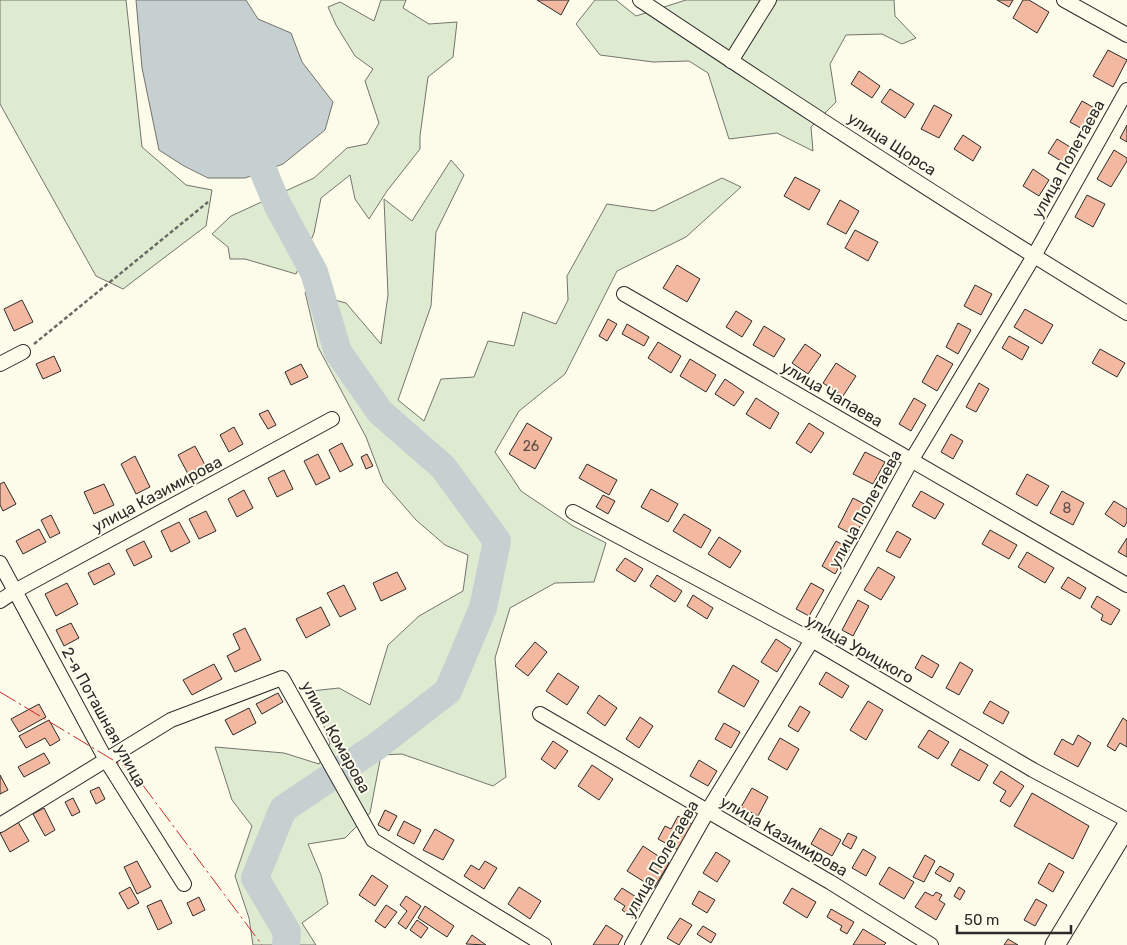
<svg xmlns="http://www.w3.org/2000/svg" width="1127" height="945" viewBox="0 0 1127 945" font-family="Rubik,sans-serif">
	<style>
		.green { fill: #deebd1; stroke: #74746e }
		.water { fill: #c7d0d0; stroke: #74746e }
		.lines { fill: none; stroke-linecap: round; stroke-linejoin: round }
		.river { stroke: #c7d0d0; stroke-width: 28 }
		.building { fill: #f2b8a0; stroke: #2b2b2b }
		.street-casing { stroke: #2b2b2b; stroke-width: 16 }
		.secondary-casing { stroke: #2b2b2b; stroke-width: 21 }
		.path { stroke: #6a6964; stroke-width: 2.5; stroke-dasharray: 4 2.5; stroke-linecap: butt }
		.street { stroke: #fdfbea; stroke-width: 14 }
		.secondary { stroke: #fdfbea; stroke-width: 19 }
		.power { stroke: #c62828; stroke-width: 1; stroke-dasharray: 18 4 2.5 4; stroke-linecap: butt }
		.labels { text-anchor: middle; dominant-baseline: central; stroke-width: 4; stroke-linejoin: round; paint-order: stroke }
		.number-label { font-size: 14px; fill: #5d4e48 }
		.street-label { font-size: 16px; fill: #2b2b2b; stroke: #fdfbea }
	</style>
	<rect width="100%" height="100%" fill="#fdfbea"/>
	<g class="green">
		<path d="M0,0H126L142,147L186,185L212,190L206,226L123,289L96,276L0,104Z"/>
		<path d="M381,0H406L403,8L429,24L457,22L453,57L428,77L420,136V149L387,191L369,219L355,199L350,175L321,198L314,233L296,274L245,259H230L228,247L212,234L231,216L314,178L347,148L367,144L379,123L365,81L373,69L355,56L336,25L328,7L340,2L374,21Z"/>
		<path d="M595,0H616L636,16L686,0H894L895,16L916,38L902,44L882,34L846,35L830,64L836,102L811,127L813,151L777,133L729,139L708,73L689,61L653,62L600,55L576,24Z"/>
		<path d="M451,160L464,175L436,232L431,306L398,400L424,421L441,379L474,377L488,341L514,346L523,312L556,324L568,300L567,276L607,204L654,211L722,178L741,187L686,237L617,271L565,374L519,411L495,452L521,491L573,526L606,543L594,582L555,583L510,608L495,658L506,777L493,786L402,754L381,755L370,813L345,838L308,844L321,875L328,904L302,923L316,945H253L249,918L235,876L252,826L232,800L215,747L284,753L319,764L330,743L311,691L339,688L370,705L388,645L419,616L463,591L468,555L445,545L416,520L383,482L366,437L318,347L305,292L346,303L381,344L388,295L384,199L412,221Z"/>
	</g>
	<path class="water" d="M136,0H246L258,19L291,33L302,62L333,102L325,130L283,164L245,178H208L184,166L159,150L142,68Z"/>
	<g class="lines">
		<path class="river" d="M249,136L277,204L314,272L338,352L380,412L443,467L497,541L483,608L448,691L377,746L283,809L255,878L287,932L286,945"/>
	</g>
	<g class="building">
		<path d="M537,0H569L561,15Z"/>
		<path d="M997,0H1013L1009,7Z"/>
		<path d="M1023,0H1029L1049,12L1037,33L1013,18Z"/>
		<path d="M1108,50L1127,60L1113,87L1093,76Z"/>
		<path d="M859,71L880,86L872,98L851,84Z"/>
		<path d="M890,89L914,104L905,118L881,102Z"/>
		<path d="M1082,101L1098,110L1086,131L1070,122Z"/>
		<path d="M934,105L952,115L939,138L921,129Z"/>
		<path d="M1127,125V142L1120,138Z"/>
		<path d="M963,135L981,147L973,161L954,149Z"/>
		<path d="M1057,139L1075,150L1066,164L1048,153Z"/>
		<path d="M1114,150L1127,158V161L1111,187L1097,179Z"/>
		<path d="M1033,169L1049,180L1039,196L1023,186Z"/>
		<path d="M795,177L820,190L809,210L784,196Z"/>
		<path d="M1087,195L1105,204L1093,227L1075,217Z"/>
		<path d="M840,200L859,211L846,234L827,224Z"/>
		<path d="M855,230L878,242L868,261L845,248Z"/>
		<path d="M677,265L700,279L687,302L663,288Z"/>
		<path d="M975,285L992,294L981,315L964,306Z"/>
		<path d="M22,300L33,322L14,331L4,309Z"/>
		<path d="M1025,309L1053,325L1042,344L1014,327Z"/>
		<path d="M736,311L752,321L742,337L726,327Z"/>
		<path d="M608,319L617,324L607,341L599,336Z"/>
		<path d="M958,323L971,330L958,354L946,347Z"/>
		<path d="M627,324L649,337L644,346L622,334Z"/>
		<path d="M764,326L785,339L774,357L753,345Z"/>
		<path d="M1009,336L1029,347L1022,360L1002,348Z"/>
		<path d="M658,342L681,356L671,373L648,358Z"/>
		<path d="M805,344L821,355L808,374L792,363Z"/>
		<path d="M1100,349L1125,363L1117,377L1092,363Z"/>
		<path d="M937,355L953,364L937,391L922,382Z"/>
		<path d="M54,356L61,371L43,379L36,364Z"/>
		<path d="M690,359L716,375L706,392L680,376Z"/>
		<path d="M836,363L856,376L843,396L823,383Z"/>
		<path d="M301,364L308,377L291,385L285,372Z"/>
		<path d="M725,379L744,392L734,406L715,394Z"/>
		<path d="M979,383L989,389L976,412L966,407Z"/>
		<path d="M756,398L779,413L770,429L746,414Z"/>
		<path d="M914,398L926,405L911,431L899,424Z"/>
		<path d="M268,410L276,425L268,429L259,414Z"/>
		<path d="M527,423L552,438L535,469L509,454Z"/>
		<path d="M809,423L824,433L811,453L796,443Z"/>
		<path d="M234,427L243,444L229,452L220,435Z"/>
		<path d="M951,434L963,441L953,459L941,452Z"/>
		<path d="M342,443L353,465L340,472L329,450Z"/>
		<path d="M195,446L205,465L188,474L178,455Z"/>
		<path d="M865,452L885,462L873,484L853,474Z"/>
		<path d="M318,454L330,478L316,485L304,461Z"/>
		<path d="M367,454L373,466L366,469L361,457Z"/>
		<path d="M135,456L150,487L136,494L121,464Z"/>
		<path d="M587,464L617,480L609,495L579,478Z"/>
		<path d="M284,470L293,489L277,497L268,478Z"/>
		<path d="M1027,474L1049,486L1037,506L1016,494Z"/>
		<path d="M4,482L16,504L3,511L0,505V484Z"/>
		<path d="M104,484L114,505L94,514L84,492Z"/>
		<path d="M651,489L678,504L668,522L641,507Z"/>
		<path d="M244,490L253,508L237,517L228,499Z"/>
		<path d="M921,491L944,504L935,519L912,506Z"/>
		<path d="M1062,491L1084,503L1073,525L1050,513Z"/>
		<path d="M603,495L615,501L608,514L596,507Z"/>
		<path d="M853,498L870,507L855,536L838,527Z"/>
		<path d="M1114,501L1127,509V522L1124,527L1105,514Z"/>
		<path d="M206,511L216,531L199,539L189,519Z"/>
		<path d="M684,514L711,530L701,548L673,531Z"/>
		<path d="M51,515L60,533L50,538L41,520Z"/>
		<path d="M179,522L190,542L171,552L161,531Z"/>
		<path d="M39,529L46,542L23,554L16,541Z"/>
		<path d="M990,530L1017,545L1009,559L982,544Z"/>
		<path d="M897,531L911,539L900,558L886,551Z"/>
		<path d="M719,537L741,551L730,568L708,554Z"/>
		<path d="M1127,538V557L1118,552Z"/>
		<path d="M144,541L152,557L134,566L126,550Z"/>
		<path d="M836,541L850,549L835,574L822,566Z"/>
		<path d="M1027,552L1054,568L1045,583L1018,567Z"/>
		<path d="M625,558L643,569L635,582L616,570Z"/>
		<path d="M109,563L115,574L94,585L88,573Z"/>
		<path d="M878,567L895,577L881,600L864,590Z"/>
		<path d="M397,572L406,589L381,601L373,583Z"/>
		<path d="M657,575L682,591L675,602L650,586Z"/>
		<path d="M1068,577L1086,588L1080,599L1061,588Z"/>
		<path d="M67,583L78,604L56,616L45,594Z"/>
		<path d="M811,583L824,590L809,616L796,609Z"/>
		<path d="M344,585L356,609L340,617L327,593Z"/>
		<path d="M693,595L713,608L707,619L687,606Z"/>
		<path d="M1097,596L1120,610L1111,625L1101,620L1103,615L1091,607Z"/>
		<path d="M858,600L869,606L853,636L842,630Z"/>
		<path d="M321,607L330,625L306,638L296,619Z"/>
		<path d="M71,623L79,638L64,646L56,630Z"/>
		<path d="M245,628L261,660L235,672L227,656L240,649L233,634Z"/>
		<path d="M776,639L791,649L777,672L761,662Z"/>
		<path d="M535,642L547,652L528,676L515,666Z"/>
		<path d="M922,655L939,665L932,678L915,668Z"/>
		<path d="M960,662L973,670L959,695L946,688Z"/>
		<path d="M214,664L222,679L192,695L183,680Z"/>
		<path d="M733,665L759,681L744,707L718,692Z"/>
		<path d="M826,672L849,686L842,698L819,684Z"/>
		<path d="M558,673L579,687L567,705L546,691Z"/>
		<path d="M278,693L283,702L262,714L256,704Z"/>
		<path d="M599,695L617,708L605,726L587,713Z"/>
		<path d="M868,701L883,710L866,740L850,730Z"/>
		<path d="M990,701L1009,712L1003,724L983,713Z"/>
		<path d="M39,704L46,717L19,732L11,719Z"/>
		<path d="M800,706L810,712L798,732L788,726Z"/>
		<path d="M249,708L256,723L233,735L225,720Z"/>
		<path d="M640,717L653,726L639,748L626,739Z"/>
		<path d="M1123,718L1127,721V747L1120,743L1115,751L1107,746Z"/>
		<path d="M49,720L60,740L50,746L45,738L26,748L19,736Z"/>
		<path d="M724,723L740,732L731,748L715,739Z"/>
		<path d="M929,730L949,742L938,759L918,747Z"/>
		<path d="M1078,735L1091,743L1078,767L1054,754L1062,739L1073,745Z"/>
		<path d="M780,738L799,749L787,770L768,759Z"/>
		<path d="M553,741L568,751L555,769L541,759Z"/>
		<path d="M960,749L988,765L979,781L951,765Z"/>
		<path d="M44,753L50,763L24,777L18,767Z"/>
		<path d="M699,760L717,771L708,786L690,776Z"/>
		<path d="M592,765L613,779L599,800L578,786Z"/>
		<path d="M1001,771L1024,786L1010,807L1000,801L1006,791L993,783Z"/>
		<path d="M0,775L8,790L0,794Z"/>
		<path d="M99,787L105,799L96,804L90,791Z"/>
		<path d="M752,788L768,797L758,816L741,807Z"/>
		<path d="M1032,793L1089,826L1073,859L1014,826Z"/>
		<path d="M73,798L80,812L72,816L65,802Z"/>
		<path d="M44,808L55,830L45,836L33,814Z"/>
		<path d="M385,810L397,816L389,831L378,825Z"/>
		<path d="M678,816L692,824L678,850L658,839L665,826L671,829Z"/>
		<path d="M404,821L421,830L414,844L397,835Z"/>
		<path d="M18,822L29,841L10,852L0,833Z"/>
		<path d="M820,828L841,840L832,856L811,844Z"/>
		<path d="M435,829L454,840L443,860L423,850Z"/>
		<path d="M848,833L857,837L851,849L842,844Z"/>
		<path d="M643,846L669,863L654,888L627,871Z"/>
		<path d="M863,849L876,857L866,876L852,868Z"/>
		<path d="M716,852L730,861L717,882L703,873Z"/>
		<path d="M925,855L935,861L924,882L913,877Z"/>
		<path d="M137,861L151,887L137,894L124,867Z"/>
		<path d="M485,861L497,868L484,889L464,876L471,865L479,870Z"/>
		<path d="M1049,863L1064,872L1053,892L1038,883Z"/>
		<path d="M940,866L954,874L950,882L935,873Z"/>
		<path d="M889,867L914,882L904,899L879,884Z"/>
		<path d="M372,875L388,886L375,906L359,895Z"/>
		<path d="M130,887L139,903L128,909L119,893Z"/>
		<path d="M519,887L541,901L530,919L508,904Z"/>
		<path d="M959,887L965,891L960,900L954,896Z"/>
		<path d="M622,888L644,902L633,918L622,910L625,906L614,899Z"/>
		<path d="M792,888L816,902L807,918L783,903Z"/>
		<path d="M699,891L715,900L707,913L692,904Z"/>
		<path d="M925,892L933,896L936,892L942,895L939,900L945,904L936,920L915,907Z"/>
		<path d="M406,896L421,906L406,929L398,923L407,911L400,905Z"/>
		<path d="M199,897L205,910L193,916L187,903Z"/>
		<path d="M1036,899L1047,905L1035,926L1024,920Z"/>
		<path d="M161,900L172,923L158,930L147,906Z"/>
		<path d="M386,905L397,912L385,928L375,921Z"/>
		<path d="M425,906L454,926L447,937L418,918Z"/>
		<path d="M831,909L854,922L847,934L840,930L842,926L827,917Z"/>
		<path d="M680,918L692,925L679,945L667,938Z"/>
		<path d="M417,920L428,928L421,938L410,930Z"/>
		<path d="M606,925L623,936L618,945H593Z"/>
		<path d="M703,926L716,934L711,943L697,934Z"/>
		<path d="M863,929L886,943L884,945H853Z"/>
		<path d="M472,935L486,945L466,944Z"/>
		<path d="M1008,939L1018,945H1004Z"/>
	</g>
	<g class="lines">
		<g class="street-casing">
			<g id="street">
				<path d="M640,0C800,107 962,213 1127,313"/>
				<path d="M1064,0L1127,35"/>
				<path d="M731,61L769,0"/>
				<path d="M624,294L1127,585"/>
				<path d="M0,364L23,352"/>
				<path d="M573,512L812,640L1033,770L1127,820"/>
				<path d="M0,563L106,760L184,884"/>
				<path d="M0,601L15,591L332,419"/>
				<path d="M540,714L830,882L931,945"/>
				<path d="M0,825L171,720L282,678L373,840L544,945"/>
				<path d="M632,945L707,812L812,640L911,461L1034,256L1127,90"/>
			</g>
		</g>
		<g class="secondary-casing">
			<path id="secondary" d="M1055,945L1127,826"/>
		</g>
		<path class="path" d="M34,344L208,202"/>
		<use href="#street" class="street"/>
		<use href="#secondary" class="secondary"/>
		<path class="power" d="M0,692L133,772L262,945"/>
	</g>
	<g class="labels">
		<g class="number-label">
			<text x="531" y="446">26</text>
			<text x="1067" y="508">8</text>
		</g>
		<g class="street-label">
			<text transform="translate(892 144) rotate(33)">улица Щорса</text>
			<text transform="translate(1068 159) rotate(-61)">улица Полетаева</text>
			<text transform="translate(832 394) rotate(30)">улица Чапаева</text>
			<text transform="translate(157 494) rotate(-28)">улица Казимирова</text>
			<text transform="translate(865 509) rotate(-61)">улица Полетаева</text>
			<text transform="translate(860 649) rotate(30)">улица Урицкого</text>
			<text transform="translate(104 717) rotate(61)">2-я Поташная улица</text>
			<text transform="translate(336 737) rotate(61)">улица Комарова</text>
			<text transform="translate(784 836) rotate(30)">улица Казимирова</text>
			<text transform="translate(661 859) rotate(-60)">улица Полетаева</text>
		</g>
	</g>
	<path d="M957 925v8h114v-8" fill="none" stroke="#2b2b2b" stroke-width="2.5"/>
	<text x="964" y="925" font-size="15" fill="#2b2b2b" stroke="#fdfbea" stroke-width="4" paint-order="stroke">50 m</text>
</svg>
